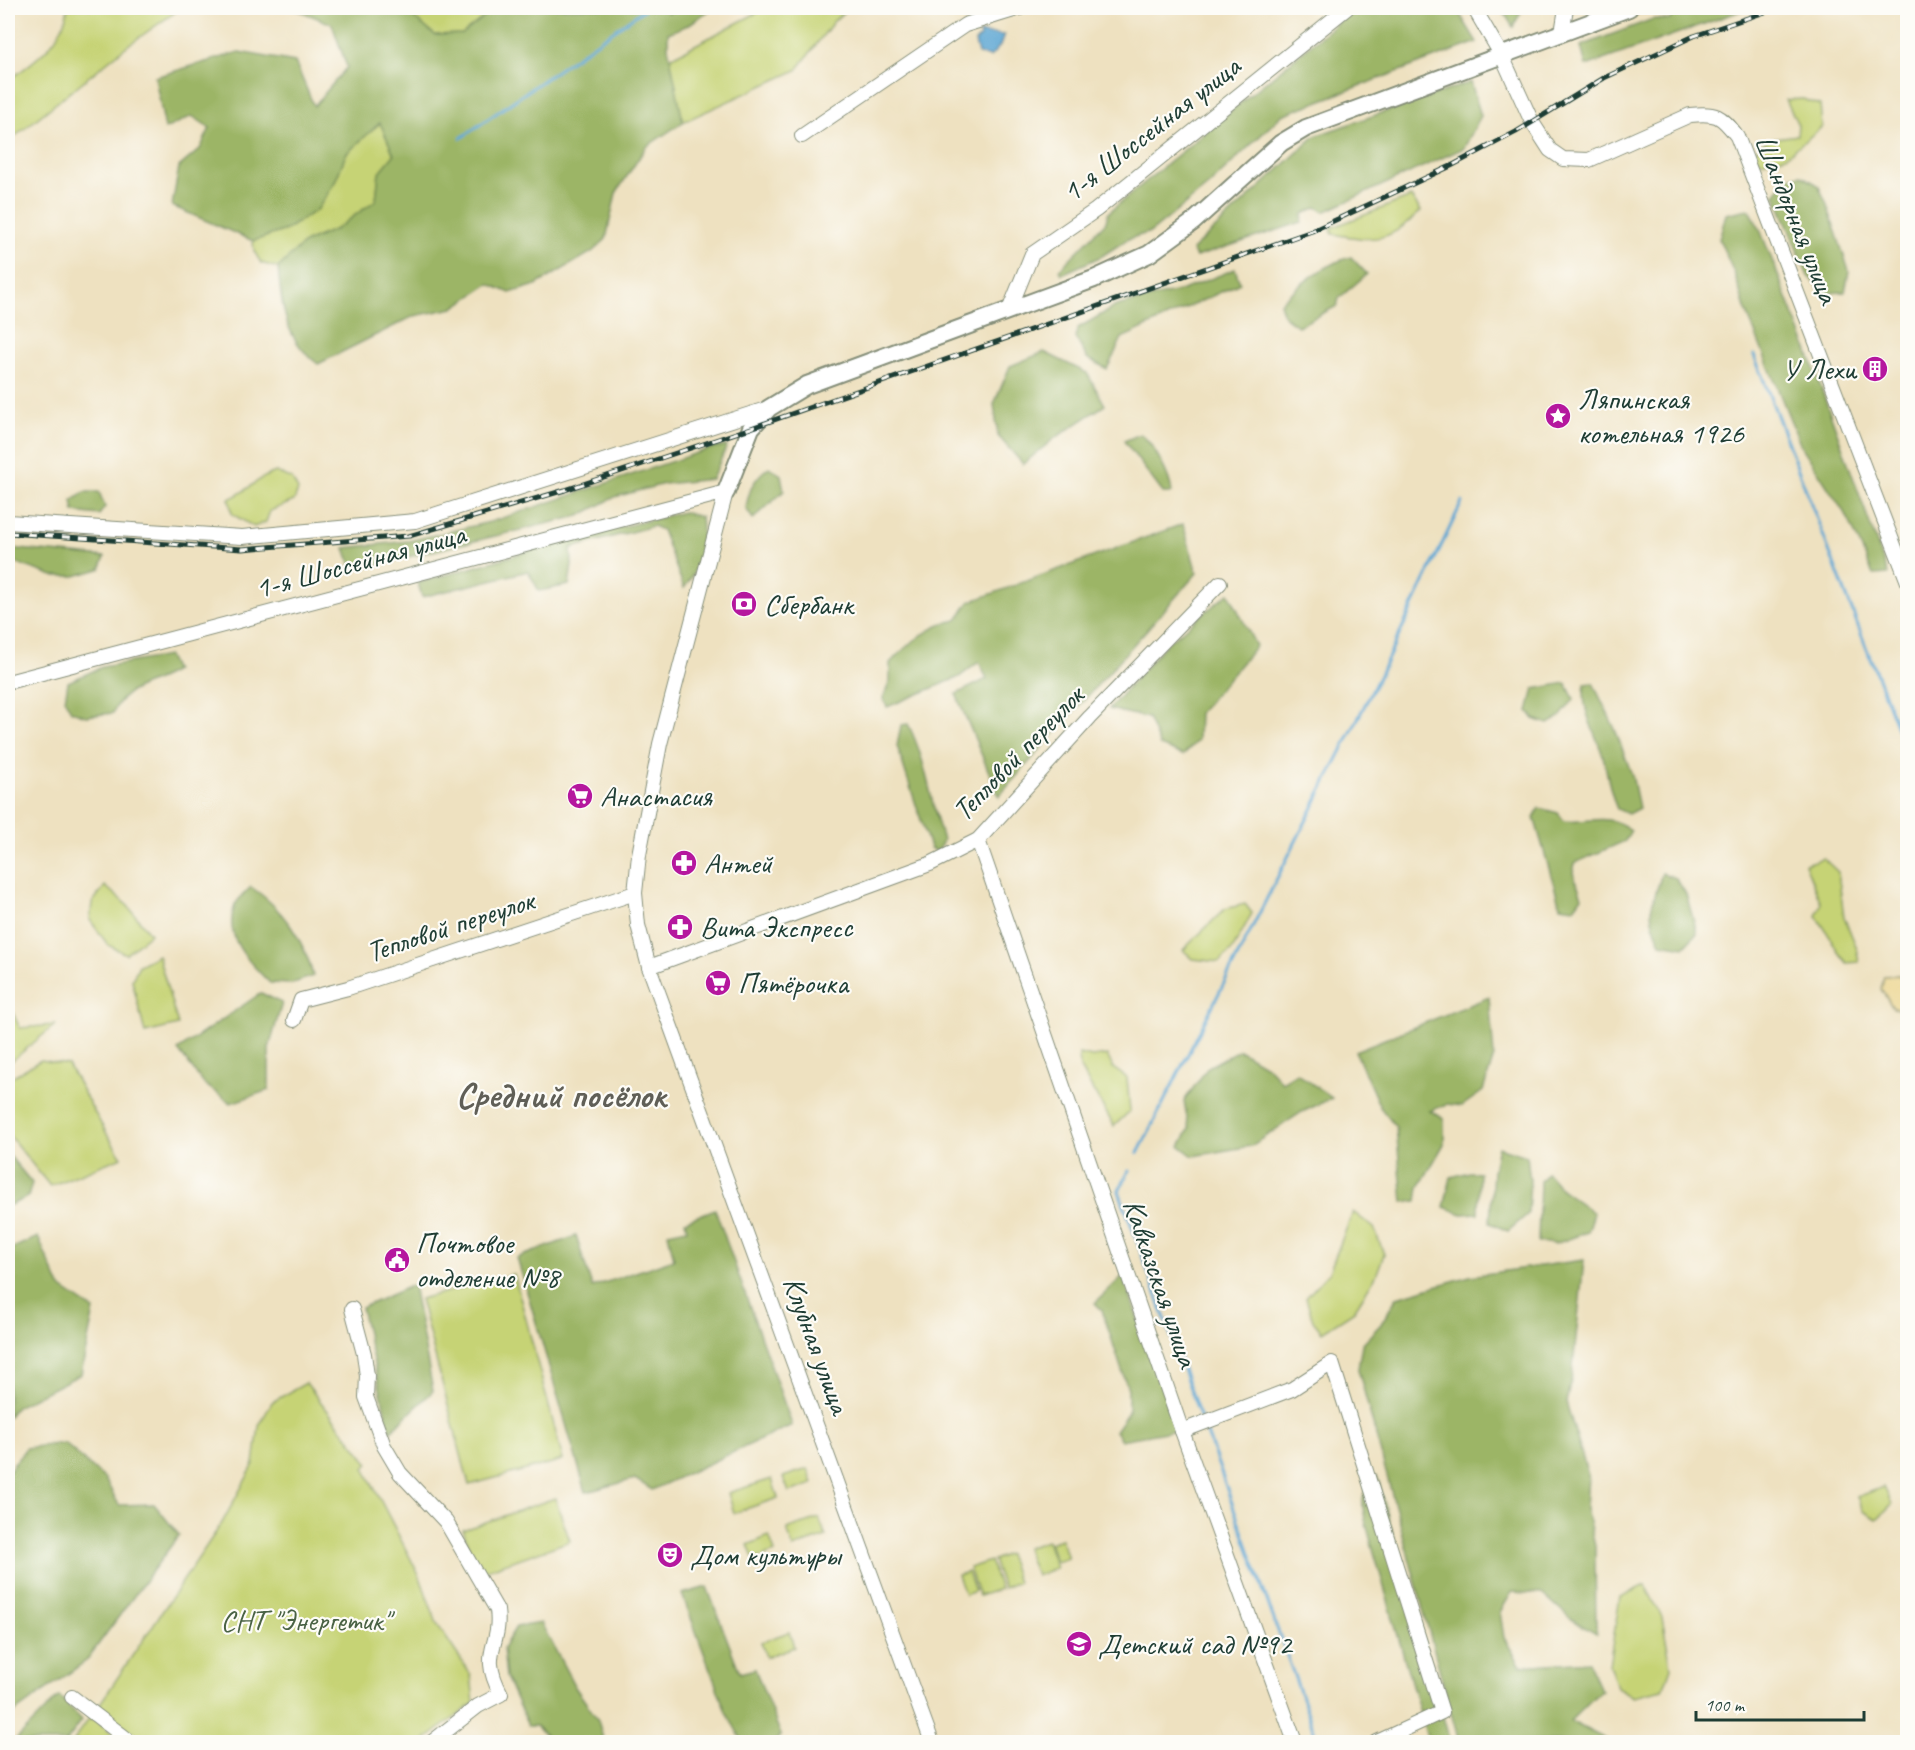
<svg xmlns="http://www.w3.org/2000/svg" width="1915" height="1750" viewBox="0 0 1915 1750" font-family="Caveat,sans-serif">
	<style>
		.green { fill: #c6d374; stroke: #728854; stroke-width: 1.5 }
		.forest { fill: #9cb566; stroke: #5e794d; stroke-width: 1.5 }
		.sand { fill: #eeda9e; stroke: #868c69; stroke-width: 1.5 }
		.water { fill: #5ba6d3; stroke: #3d7284; stroke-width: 1.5 }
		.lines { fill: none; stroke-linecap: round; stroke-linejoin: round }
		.stream { stroke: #5ba6d3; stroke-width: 3 }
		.minor-casing { stroke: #868f7a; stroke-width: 16 }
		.major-casing { stroke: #868f7a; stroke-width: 20 }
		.minor { stroke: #fff; stroke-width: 14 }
		.major { stroke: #fff; stroke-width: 16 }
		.rail-casing { stroke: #1f3d34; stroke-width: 5 }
		.rail { stroke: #fdfcf7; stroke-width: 3; stroke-dasharray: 9; stroke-linecap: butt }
		.labels { text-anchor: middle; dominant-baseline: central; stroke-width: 4.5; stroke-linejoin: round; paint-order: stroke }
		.street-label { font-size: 30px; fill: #1f3d34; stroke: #fdfcf7 }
		.poi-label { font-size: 30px; fill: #1f3d34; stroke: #fdfcf7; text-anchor: start }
		.park-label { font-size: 30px; fill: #496244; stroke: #fdfcf7 }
		.district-label { font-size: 36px; font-weight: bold; fill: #605f57; stroke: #fdfcf7 }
	</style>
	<rect width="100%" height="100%" fill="#fdfcf7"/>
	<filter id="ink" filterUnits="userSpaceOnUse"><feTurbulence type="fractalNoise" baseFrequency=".0167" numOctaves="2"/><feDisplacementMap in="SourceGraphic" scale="12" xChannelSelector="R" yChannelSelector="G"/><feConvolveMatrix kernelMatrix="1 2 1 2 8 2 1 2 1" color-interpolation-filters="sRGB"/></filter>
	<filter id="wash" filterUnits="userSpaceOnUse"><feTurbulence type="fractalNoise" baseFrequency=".008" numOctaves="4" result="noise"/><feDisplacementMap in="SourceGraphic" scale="24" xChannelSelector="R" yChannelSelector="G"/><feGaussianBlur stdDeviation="1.35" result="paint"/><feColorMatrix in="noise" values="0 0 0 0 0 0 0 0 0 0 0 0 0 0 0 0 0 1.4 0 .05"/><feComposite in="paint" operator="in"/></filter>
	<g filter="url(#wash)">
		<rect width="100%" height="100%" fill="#eee1c0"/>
		<g class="green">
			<path d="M68,8H181L127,46L8,142V81C35,60 62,44 68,8Z"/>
			<path d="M423,8H484V17L462,34L435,35L414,18Z"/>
			<path d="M766,8H848L834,21L797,70L683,122L670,58Z"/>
			<path d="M1803,99L1820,105L1822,127L1786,156L1761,162L1754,153C1763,136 1781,138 1797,135L1798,125L1786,100Z"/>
			<path d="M380,122L394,155L379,173L376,200L336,229L304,243L278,268L261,263L254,251L253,241L286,230L335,182L346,154Z"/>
			<path d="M1411,197L1421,211C1388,242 1377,242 1333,234L1331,228Z"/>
			<path d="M276,472L292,479L298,490L294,501L270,511L266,522L254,527L232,514L229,499C249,491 256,478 276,472Z"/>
			<path d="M1823,858L1838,872L1844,917L1856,946L1859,962L1847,963C1834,948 1828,931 1816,916L1821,903L1805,864Z"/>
			<path d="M105,886L128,906L150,934L126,954L108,945L90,920L92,903Z"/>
			<path d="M1245,904L1252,913L1232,950L1219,962L1193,959L1183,950L1225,909Z"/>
			<path d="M158,955L178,1025L145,1033L132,980L139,965Z"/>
			<path d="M8,1003L20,1028L55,1025L8,1064Z"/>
			<path d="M1079,1054L1092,1057L1107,1055L1113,1068L1127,1078L1130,1111L1114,1126L1080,1068Z"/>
			<path d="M41,1060L68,1065C86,1095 101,1128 122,1157L50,1186L8,1134V1079Z"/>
			<path d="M1353,1212L1374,1228L1384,1254L1376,1276L1353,1312L1322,1332L1313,1321L1306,1298L1329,1272Z"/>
			<path d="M514,1274L563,1460L469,1485L420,1299Z"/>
			<path d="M306,1383L369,1464L364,1468L420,1577L437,1624L471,1675L474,1703L422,1742H139L97,1708L222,1523L254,1464L259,1426L272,1402Z"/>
			<path d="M808,1469L813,1484L789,1492L783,1477Z"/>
			<path d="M772,1479L778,1498L734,1513L728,1493Z"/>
			<path d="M1884,1487L1892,1504L1877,1519L1863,1511L1857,1497Z"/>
			<path d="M555,1498L570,1541L478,1573L463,1530Z"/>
			<path d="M819,1518L826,1536L793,1548L787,1529Z"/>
			<path d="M769,1536L775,1552L754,1560L748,1545Z"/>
			<path d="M1061,1539L1068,1558L1056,1562L1049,1543Z"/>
			<path d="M1047,1541L1056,1568L1036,1576L1026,1548Z"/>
			<path d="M1008,1554L1018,1582L1003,1588L993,1560Z"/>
			<path d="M990,1561L1000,1589L979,1596L969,1568Z"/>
			<path d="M968,1572L975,1591L965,1595L958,1575Z"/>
			<path d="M1645,1585L1662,1617L1671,1667L1663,1690L1633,1697L1617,1687L1609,1665L1620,1597Z"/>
			<path d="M789,1632L794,1647L766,1657L761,1642Z"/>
			<path d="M91,1716L123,1742H76L74,1740Z"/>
		</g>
		<g class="forest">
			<path d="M293,8H423L414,18L435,35L462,34L484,17V8H665L668,13L677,8H713L688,25L668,33V47L683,122L646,147L616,193L606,239L592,252L536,285L510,293L489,284L453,308L414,316L318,364C284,339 282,307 278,268L304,243L336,229L376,200L379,173L394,155L380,123L346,154L335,182L318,209L286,230L253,241L172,206L179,167L200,149L210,128L192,116L165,129L155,77L239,52L295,62L314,106L347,67L332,24Z"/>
			<path d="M1355,8H1456L1477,42L1282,115L1209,185L1151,232L1128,239L1102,256L1062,274L1059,270L1106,222L1108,213Z"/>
			<path d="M1501,8H1519L1521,12L1513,27Z"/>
			<path d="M1682,8H1749L1586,66L1581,46L1653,19L1670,20L1673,11Z"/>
			<path d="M1471,82L1481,116L1464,148L1324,212L1317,207L1303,214L1302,222L1196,257L1192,250L1315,136Z"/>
			<path d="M1801,175L1818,185L1826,202L1849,271L1845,292L1824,293L1808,276L1775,195L1786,178Z"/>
			<path d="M1748,209L1759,227L1804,341L1888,574L1873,575L1849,520L1800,444L1745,308L1735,275L1719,239L1726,214Z"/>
			<path d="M1351,257L1367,274L1339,298L1337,306L1298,326L1284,316L1280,303C1299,285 1325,263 1351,257Z"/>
			<path d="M1235,269L1240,283L1122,338L1107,369L1087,358L1075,337L1078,328L1116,306L1183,290Z"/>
			<path d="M1044,352L1087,373L1105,405L1055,438L1023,464L998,436L994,404L1010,366Z"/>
			<path d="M1140,434C1153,442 1171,478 1172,493H1163L1124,441Z"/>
			<path d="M727,446L712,479L664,484L615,497L579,516L353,570L345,548L409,541L490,522L712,448Z"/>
			<path d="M769,467L781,475L784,491L753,519L746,508C749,489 754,478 769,467Z"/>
			<path d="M85,492H99L105,507L99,515L74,512L72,501Z"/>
			<path d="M683,512L701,517C704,541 700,569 684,588L662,530L653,526L571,548L572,565L569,585L539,591L528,571L422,597L418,583L564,541Z"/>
			<path d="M1183,524L1197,573L999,796L956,694L987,679L979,662L959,677L887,707L883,698L890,681V663C906,645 932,624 957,620L969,602Z"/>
			<path d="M8,548L105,557L100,569L75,576H53L8,560Z"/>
			<path d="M1229,593L1256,646L1199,713L1198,740L1183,755L1160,746L1148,718L1109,709L1167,643Z"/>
			<path d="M168,656L175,671C150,687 126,684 113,713L86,716L71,711L65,700L68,682L102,667Z"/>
			<path d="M1566,683L1574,699L1560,717L1548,724L1534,719L1528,711L1534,689Z"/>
			<path d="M1593,683L1615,729L1632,775L1639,808L1628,814L1617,809C1610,793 1608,777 1604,760C1597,734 1580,711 1585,684Z"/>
			<path d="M908,724C927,761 930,801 943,840L938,852L930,848L897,746L901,725Z"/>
			<path d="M1539,808L1558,813L1564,821C1592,824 1604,811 1631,830L1625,841L1575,863L1573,873L1582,897L1574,908L1560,906L1534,817Z"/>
			<path d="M1662,873L1676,878L1686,894L1697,933L1684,947L1661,943C1644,909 1652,908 1662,873Z"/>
			<path d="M251,887C281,907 305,940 313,976L291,984L270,983C249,962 222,937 235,905C238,899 246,892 251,887Z"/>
			<path d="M261,993L282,1003L269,1048V1090L231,1103L204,1084L178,1050Z"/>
			<path d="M1489,997L1494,1056L1483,1091L1462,1106L1447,1104L1430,1111L1444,1118V1144L1419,1187L1417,1201L1403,1202L1396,1127L1380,1107L1355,1051Z"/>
			<path d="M1239,1050L1268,1067L1282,1082L1297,1073L1332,1098L1302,1112L1251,1146L1193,1156L1180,1146L1189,1129L1184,1101L1208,1067Z"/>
			<path d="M1498,1147L1527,1156L1530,1180L1528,1214L1508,1231L1490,1223L1493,1170Z"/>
			<path d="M8,1154L32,1183L28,1197L8,1206Z"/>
			<path d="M1469,1172L1479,1173L1478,1213L1462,1214L1444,1207L1451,1177Z"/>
			<path d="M1547,1173L1561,1189L1594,1213L1588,1232L1555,1244L1538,1242L1540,1181Z"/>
			<path d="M715,1209L792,1425L652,1490L635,1479L586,1492L517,1258L576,1236L592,1287L674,1259L668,1233L687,1229L685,1221Z"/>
			<path d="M38,1237L60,1287L94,1310L81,1374L16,1407L8,1417V1250Z"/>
			<path d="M1584,1260L1572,1376L1566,1402L1588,1475L1586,1509L1595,1546L1596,1634L1571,1619L1543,1594L1512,1592L1500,1612L1504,1638L1521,1666L1588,1661L1601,1690L1570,1721L1611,1742H1459L1358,1369L1362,1344L1381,1324L1397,1297L1470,1276Z"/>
			<path d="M1123,1276L1177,1430L1121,1440L1115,1431L1128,1412V1389L1102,1310L1095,1303Z"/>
			<path d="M413,1285L433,1391L390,1432L361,1308Z"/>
			<path d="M64,1443L105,1479L119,1505L154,1504L179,1535L86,1661L8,1717V1472L26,1448Z"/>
			<path d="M1377,1476L1450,1742H1430L1426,1734L1366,1524C1361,1500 1359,1495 1377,1476Z"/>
			<path d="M707,1587L740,1673L755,1669L781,1735L774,1742H743L726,1712L682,1594Z"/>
			<path d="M541,1623L575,1687L598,1720L604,1742H552L536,1726H528L506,1677L503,1648L516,1627Z"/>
			<path d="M59,1696L82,1720L66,1742H14Z"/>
		</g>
		<path class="sand" d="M1899,975L1907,984V1010L1893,1008L1881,989L1884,976Z"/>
		<path class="water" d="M979,33L1004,35L1000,46L990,57L978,54L975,42L980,37Z"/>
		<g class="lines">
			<g class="stream">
				<path d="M461,138L646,8"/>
				<path d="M1754,355L1908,756"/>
				<path d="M1138,1153L1381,673L1462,502"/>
				<path d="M1129,1171L1119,1191L1201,1419"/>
				<path d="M1205,1428L1318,1742"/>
			</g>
		</g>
	</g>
	<g filter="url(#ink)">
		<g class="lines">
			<g class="minor-casing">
				<g id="minor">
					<path d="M1474,8L1502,56L1532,122L1550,150L1563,159L1589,160L1690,115C1716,112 1721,115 1737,136L1908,582"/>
					<path d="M1562,33L1566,8"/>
					<path d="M802,136L965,25L1020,8"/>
					<path d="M1010,308L1032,254L1096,210L1347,8"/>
					<path d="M8,522L242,537L415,521L769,408"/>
					<path d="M8,682L726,492L660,744L639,855L635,893L638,925L649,967L932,1742"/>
					<path d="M978,840L1182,1431L1295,1742"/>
					<path d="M649,967L930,864L978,840L1090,717L1220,583"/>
					<path d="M294,1020L301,1000L348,988L635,893"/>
					<path d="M352,1309L364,1354L367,1376L366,1397L384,1446L400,1473L446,1522L497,1610C502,1647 478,1651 501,1694L478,1706L432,1742"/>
					<path d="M1182,1431L1292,1389L1332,1363L1442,1712L1377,1742"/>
					<path d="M72,1697L131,1742"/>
				</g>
			</g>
			<g class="major-casing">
				<path id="major" d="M726,492L751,428L769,408L807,385L1094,279L1149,254L1193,222L1281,143L1306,128L1629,8"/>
			</g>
			<use href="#minor" class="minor"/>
			<use href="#major" class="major"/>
			<g class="rail-casing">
				<path id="rail" d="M8,533L242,549L409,536L565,490L751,428L1312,231L1451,166L1516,132L1604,78L1694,36L1777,8"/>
			</g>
			<use href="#rail" class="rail"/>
		</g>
	</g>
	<defs>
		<g id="building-disc" transform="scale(1.35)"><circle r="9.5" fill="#b5179e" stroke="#fdfcf7"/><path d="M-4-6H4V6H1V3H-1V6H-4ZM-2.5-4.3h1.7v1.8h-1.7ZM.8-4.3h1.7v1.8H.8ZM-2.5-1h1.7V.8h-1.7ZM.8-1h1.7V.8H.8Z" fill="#fff"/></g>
		<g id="sight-disc" transform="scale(1.35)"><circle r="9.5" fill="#b5179e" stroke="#fdfcf7"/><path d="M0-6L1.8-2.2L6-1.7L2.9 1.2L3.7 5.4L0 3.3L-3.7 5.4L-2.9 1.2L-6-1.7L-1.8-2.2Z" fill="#fff"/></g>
		<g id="bank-disc" transform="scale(1.35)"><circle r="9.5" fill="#b5179e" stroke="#fdfcf7"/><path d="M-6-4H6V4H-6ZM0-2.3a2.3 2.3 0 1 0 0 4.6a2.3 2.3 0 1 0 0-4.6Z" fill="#fff"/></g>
		<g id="supermarket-disc" transform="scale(1.35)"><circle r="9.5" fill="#b5179e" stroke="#fdfcf7"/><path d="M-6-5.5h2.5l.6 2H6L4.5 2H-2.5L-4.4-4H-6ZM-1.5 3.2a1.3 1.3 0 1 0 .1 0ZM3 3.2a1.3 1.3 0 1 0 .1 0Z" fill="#fff"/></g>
		<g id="pharmacy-disc" transform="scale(1.35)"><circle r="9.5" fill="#b5179e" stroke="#fdfcf7"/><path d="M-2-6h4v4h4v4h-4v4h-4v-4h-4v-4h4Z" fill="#fff"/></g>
		<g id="civic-disc" transform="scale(1.35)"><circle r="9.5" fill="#b5179e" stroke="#fdfcf7"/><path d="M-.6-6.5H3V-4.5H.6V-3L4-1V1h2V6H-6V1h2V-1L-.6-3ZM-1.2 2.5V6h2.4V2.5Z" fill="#fff"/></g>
		<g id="theatre-disc" transform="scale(1.35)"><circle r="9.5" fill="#b5179e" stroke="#fdfcf7"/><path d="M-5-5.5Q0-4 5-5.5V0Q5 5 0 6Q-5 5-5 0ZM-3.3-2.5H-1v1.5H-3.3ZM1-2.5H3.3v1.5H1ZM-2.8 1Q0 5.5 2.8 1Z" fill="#fff"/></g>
		<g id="school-disc" transform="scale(1.35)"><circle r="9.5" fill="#b5179e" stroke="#fdfcf7"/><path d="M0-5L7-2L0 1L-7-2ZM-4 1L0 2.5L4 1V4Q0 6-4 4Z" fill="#fff"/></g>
	</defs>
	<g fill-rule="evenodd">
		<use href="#building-disc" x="1875" y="369"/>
		<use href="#sight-disc" x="1558" y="416"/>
		<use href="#bank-disc" x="744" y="604"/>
		<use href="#supermarket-disc" x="580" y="796"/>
		<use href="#pharmacy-disc" x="684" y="863"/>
		<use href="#pharmacy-disc" x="680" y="927"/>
		<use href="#supermarket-disc" x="718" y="983"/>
		<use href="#civic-disc" x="397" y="1260"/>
		<use href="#theatre-disc" x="670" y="1555"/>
		<use href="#school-disc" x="1079" y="1644"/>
	</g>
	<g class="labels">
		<g class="street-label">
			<text transform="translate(1151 129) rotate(-38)">1-я Шоссейная улица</text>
			<text transform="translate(1797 219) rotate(68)">Шандорная улица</text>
			<text transform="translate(360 561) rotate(-15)">1-я Шоссейная улица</text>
			<text transform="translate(1018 753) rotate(-46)">Тепловой переулок</text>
			<text transform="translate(450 926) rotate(-18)">Тепловой переулок</text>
			<text transform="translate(1161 1283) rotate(71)">Кавказская улица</text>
			<text transform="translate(817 1345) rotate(70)">Клубная улица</text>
		</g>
		<g class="poi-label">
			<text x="1856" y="369" text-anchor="end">У Лехи</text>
			<text x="1578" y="399">Ляпинская<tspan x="1578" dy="34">котельная 1926</tspan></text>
			<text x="764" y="604">Сбербанк</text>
			<text x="600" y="796">Анастасия</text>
			<text x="704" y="863">Антей</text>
			<text x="700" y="927">Вита Экспресс</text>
			<text x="738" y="983">Пятёрочка</text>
			<text x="416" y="1243">Почтовое<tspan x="416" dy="34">отделение №8</tspan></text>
			<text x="690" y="1555">Дом культуры</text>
			<text x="1098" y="1644">Детский сад №92</text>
		</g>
		<g class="park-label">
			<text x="305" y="1620">СНТ "Энергетик"</text>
		</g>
		<g class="district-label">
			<text x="561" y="1095">Средний посёлок</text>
		</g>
	</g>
	<rect width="1915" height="1750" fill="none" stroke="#fdfcf7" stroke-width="30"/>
	<path d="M1696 1711v9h168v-9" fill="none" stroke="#1f3d34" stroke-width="3"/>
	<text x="1705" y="1711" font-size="18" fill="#1f3d34" stroke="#fdfcf7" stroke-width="4.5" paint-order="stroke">100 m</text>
</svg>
